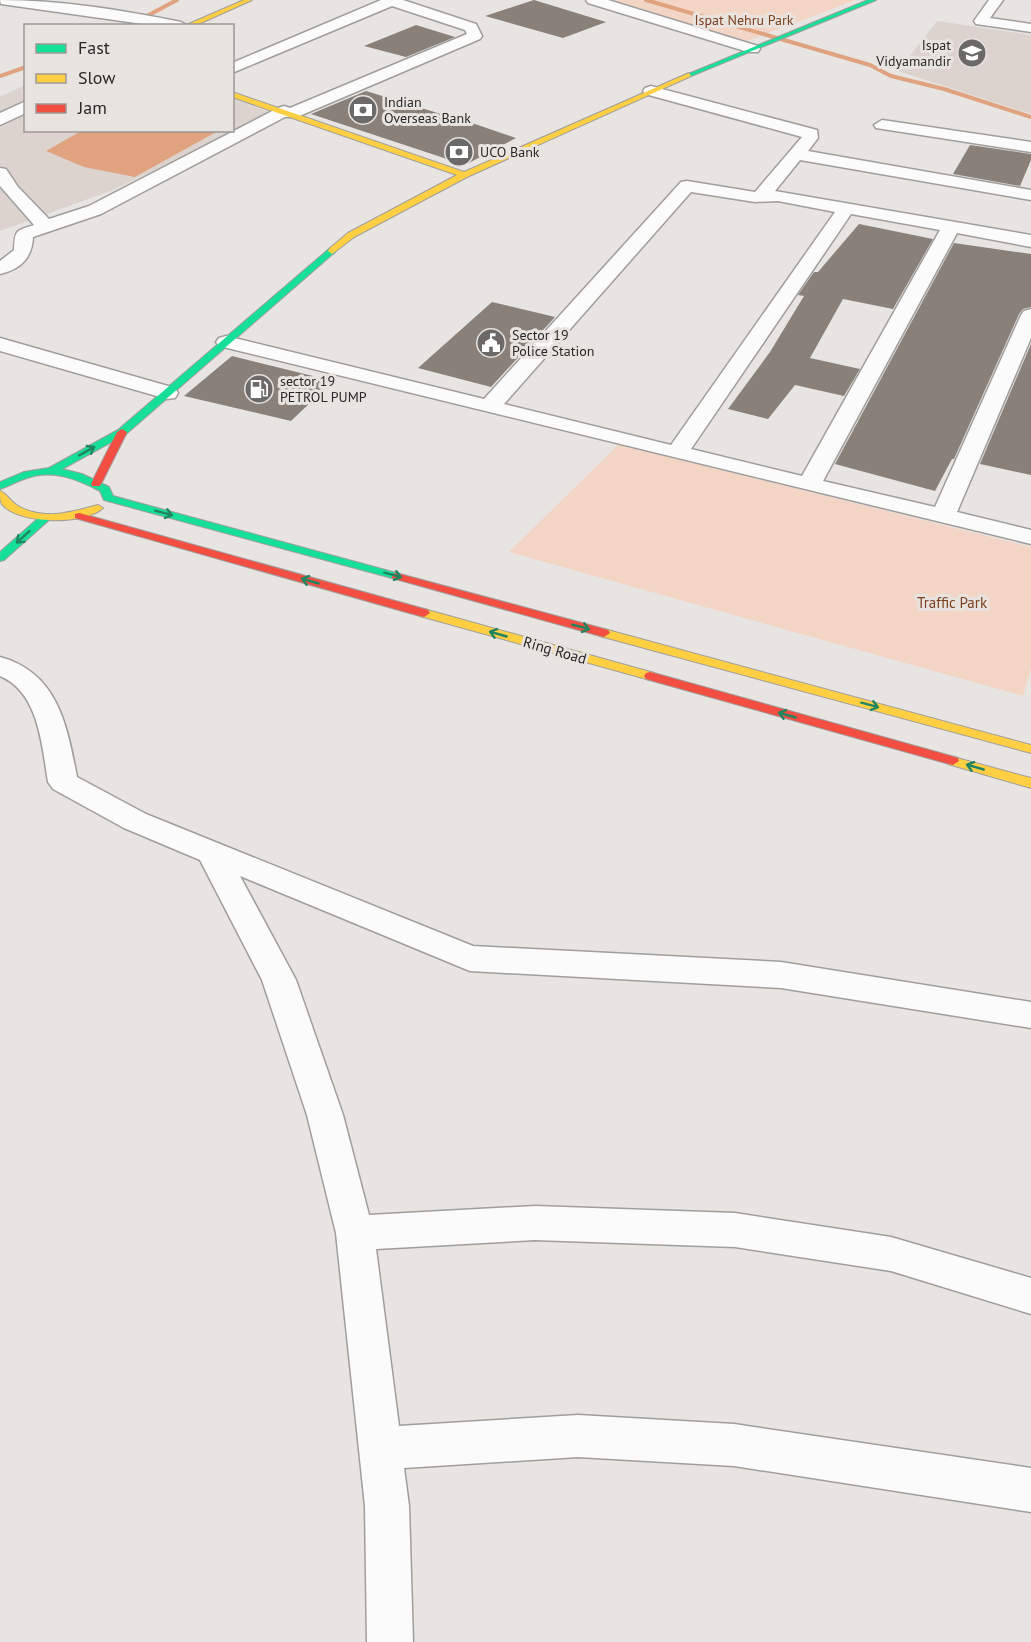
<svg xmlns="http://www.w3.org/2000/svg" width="1031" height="1642" viewBox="0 0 1031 1642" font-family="'PT Sans',sans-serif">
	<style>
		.built { fill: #dcd3cf }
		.green { fill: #f3d5c6 }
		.water { fill: #e1a37f }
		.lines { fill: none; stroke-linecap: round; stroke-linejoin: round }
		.stream { stroke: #e1a37f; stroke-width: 4 }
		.building { fill: #8a807a }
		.street-casing { stroke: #a09e9c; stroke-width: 3 }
		.fast-casing { stroke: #a09e9c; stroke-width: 2 }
		.slow-casing { stroke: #a09e9c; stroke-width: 2 }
		.jam-casing { stroke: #a09e9c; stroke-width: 2 }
		.street { fill: #fbfbfb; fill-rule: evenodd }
		.fast { fill: #16e098; fill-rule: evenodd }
		.slow { fill: #ffcf43; fill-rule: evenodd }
		.jam { fill: #f24e42; fill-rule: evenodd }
		.oneway { stroke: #208460 }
		.labels { text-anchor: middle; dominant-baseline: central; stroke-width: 6; stroke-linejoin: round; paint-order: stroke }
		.far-park-label { font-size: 14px; fill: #7b411e; stroke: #e9e3e0 }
		.far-poi-label { font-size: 14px; fill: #2a2827; stroke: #e9e3e0; text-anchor: start }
		.park-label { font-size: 15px; fill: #7b411e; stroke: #e9e3e0 }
		.street-label { font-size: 15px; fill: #2a2827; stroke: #e9e3e0 }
	</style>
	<rect width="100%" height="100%" fill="#e7e4e2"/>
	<g class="built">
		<path d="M937,21L1031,35V114L898,71Z"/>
		<path d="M25,85L26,130H232L233,99L272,113L113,190L0,231V97Z"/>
	</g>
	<g class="green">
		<path d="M610,0H856L747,41Z"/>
		<path d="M619,444L1031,547V669L1023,696L509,552Z"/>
	</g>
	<path class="water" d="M81,131V130L218,131L135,177L84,167L46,151Z"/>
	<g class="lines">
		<g class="stream">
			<path d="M646,0L870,65L891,76L944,89L1031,117"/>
			<path d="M128,26L177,0"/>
			<path d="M0,76L26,67"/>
		</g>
	</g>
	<g class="building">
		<path d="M534,0L606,22L563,38L485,16Z"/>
		<path d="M416,25L455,37L406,57L364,46Z"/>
		<path d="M366,91L441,114L443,113L516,138L465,165L311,114Z"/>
		<path d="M970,145L1031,154V160L1020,186L953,174Z"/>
		<path d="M859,224L933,239L893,309L843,299L810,358L860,369L844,396L795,385L768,419L728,409L770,352L804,296L798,295L814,272H818Z"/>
		<path d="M954,243L1031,254V307L1023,309L1019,314L954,459H952L935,491L835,464Z"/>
		<path d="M492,302L555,317L491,387L418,368Z"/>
		<path d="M1031,344V475L980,464Z"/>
		<path d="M232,356L333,381L291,421L184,396Z"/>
	</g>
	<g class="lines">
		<g class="street-casing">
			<g id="street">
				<path d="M0,0C61,0 121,10 181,22L188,26H157L1,4Z"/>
				<path d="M381,0H403L476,24L482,36L480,39L297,117H285L101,214L33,237C32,258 21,269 0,274V261L14,250C15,230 15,231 34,225L0,186V168L6,169L18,187L49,219L89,206L278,108L284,106L290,108L467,34L465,30L392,6L232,73V63Z"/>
				<path d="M586,0H608L758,46L760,49L758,52H748L588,3Z"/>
				<path d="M989,0H1003L990,18L1031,24V32L976,24L974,21Z"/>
				<path d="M651,86L817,130L818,138L808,151L1031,190V200L800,160L775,191L1031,235V247L957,233L823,481L935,507L1021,315L1024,311L1031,309V338L957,512L1031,530V544L219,346L216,342L219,338L226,336L484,399L681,182L687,181L755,192L802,137L645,94L643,91L645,88ZM691,192L755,202L778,201L835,212L671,445L504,404ZM851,214L940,230L802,476L691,449Z"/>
				<path d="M26,101V113L0,125V113Z"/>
				<path d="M882,120L1031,142V152L876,128L874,125Z"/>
				<path d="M0,338L175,388L178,393L175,398L167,399L0,351Z"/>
				<path d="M0,657C58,673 67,725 77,777L146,814L473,946L781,962L1031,1002V1028L781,988L470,971L240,876L296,980L343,1115L369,1215L535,1206L735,1213L891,1237L1031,1278V1314L891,1271L735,1247L535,1240L376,1249L399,1426L578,1415L734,1424L1031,1468V1512L734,1466L578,1457L404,1468L409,1506L413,1642H367L365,1506L336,1233L307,1115L262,980L200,860L124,828L53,789L48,782C42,746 39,692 0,676Z"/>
			</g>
		</g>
		<g class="fast-casing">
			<g id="fast">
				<path d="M868,0H876L691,76L686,75Z"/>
				<path d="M329,249L336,251L126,434L62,469L82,474L109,487L113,496L400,574V578H392L104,500L100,491C77,479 53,469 27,478C17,481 9,486 0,489V482L24,472L49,468L118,430Z"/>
				<path d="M46,514L50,515V519L4,560L0,561V552L42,515Z"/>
			</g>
		</g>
		<g class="slow-casing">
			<g id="slow">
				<path d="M244,0H252L194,26H184Z"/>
				<path d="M689,73L691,76L467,177L354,237L332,254L328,251L329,249L348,233L457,175L232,97V92L464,172Z"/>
				<path d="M0,491C7,494 11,502 18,506C44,521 72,512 98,505L103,508C85,525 19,525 2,504C0,501 0,495 0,491Z"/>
				<path d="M424,609L654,673L656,676L650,680L420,616L418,613Z"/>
				<path d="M604,629L1031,745V753L600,636L598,633L600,630Z"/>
				<path d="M953,757L1031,778V788L948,764L947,761Z"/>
			</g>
		</g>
		<g class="jam-casing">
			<g id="jam">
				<path d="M122,429L127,432L100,486H92L91,484L117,432Z"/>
				<path d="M79,513L428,610L430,613L424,617L420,616L75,518V514Z"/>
				<path d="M396,573L608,630L610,633L604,637L392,578V574Z"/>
				<path d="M650,672L958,758L959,761L953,765L646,679L644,676L646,673Z"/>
			</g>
		</g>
		<use href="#street" class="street"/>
		<use href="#fast" class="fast"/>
		<use href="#slow" class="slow"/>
		<use href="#jam" class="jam"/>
	</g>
	<defs><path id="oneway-shaft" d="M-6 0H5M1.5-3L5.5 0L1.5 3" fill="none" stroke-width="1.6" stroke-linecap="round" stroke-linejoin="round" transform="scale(1.5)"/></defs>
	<g class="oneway">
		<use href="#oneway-shaft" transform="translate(87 451) rotate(-29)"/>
		<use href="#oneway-shaft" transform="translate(164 513) rotate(15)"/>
		<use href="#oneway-shaft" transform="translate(23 537) rotate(138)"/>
		<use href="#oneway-shaft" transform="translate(393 575) rotate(15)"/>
		<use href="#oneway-shaft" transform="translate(310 581) rotate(-164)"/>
		<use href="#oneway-shaft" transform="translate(581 627) rotate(15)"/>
		<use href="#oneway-shaft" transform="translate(498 634) rotate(-164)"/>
		<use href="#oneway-shaft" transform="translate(870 705) rotate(15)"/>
		<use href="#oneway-shaft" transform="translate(787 715) rotate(-164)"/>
		<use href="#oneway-shaft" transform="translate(975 767) rotate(-164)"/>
	</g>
	<defs>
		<g id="university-disc" transform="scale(1.5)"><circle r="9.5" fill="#6c6a68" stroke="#e9e3e0"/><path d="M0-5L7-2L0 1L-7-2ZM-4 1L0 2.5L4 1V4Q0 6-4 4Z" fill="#fff"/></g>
		<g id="bank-disc" transform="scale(1.5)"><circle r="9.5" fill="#6c6a68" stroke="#e9e3e0"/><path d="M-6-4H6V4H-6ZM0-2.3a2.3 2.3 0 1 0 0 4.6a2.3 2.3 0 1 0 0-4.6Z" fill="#fff"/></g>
		<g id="civic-disc" transform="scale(1.5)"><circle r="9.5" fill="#6c6a68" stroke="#e9e3e0"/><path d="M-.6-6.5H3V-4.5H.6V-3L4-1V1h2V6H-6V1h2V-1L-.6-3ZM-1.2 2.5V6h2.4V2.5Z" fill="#fff"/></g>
		<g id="fuel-disc" transform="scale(1.5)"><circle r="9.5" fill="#6c6a68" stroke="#e9e3e0"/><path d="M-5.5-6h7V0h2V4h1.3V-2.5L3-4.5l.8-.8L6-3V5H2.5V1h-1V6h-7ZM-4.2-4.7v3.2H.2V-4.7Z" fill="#fff"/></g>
	</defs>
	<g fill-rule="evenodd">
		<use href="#university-disc" x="972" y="53"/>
		<use href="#bank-disc" x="363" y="110"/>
		<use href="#bank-disc" x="459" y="152"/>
		<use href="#civic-disc" x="491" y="343"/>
		<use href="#fuel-disc" x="259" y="389"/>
	</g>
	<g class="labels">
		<g class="far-park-label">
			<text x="744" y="20">Ispat Nehru Park</text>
		</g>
		<g class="far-poi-label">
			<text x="951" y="45" text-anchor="end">Ispat<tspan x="951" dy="16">Vidyamandir</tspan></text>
			<text x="384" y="102">Indian<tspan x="384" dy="16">Overseas Bank</tspan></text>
			<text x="480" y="152">UCO Bank</text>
			<text x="512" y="335">Sector 19<tspan x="512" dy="16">Police Station</tspan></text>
			<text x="280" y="381">sector 19<tspan x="280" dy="16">PETROL PUMP</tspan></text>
		</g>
		<g class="park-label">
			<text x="952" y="602">Traffic Park</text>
		</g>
		<g class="street-label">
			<text transform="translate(555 650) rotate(16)">Ring Road</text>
		</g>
	</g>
	<rect x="24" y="24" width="210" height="108" fill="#e9e3e0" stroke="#9d9896" stroke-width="1.5"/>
	<rect x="36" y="44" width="30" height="9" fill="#16e098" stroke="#9d9896" stroke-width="1.5"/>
	<text x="78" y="54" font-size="18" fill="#2a2827">Fast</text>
	<rect x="36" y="74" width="30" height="9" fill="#ffcf43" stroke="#9d9896" stroke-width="1.5"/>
	<text x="78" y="84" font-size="18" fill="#2a2827">Slow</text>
	<rect x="36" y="104" width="30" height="9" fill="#f24e42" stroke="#9d9896" stroke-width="1.5"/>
	<text x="78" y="114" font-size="18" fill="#2a2827">Jam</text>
</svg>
